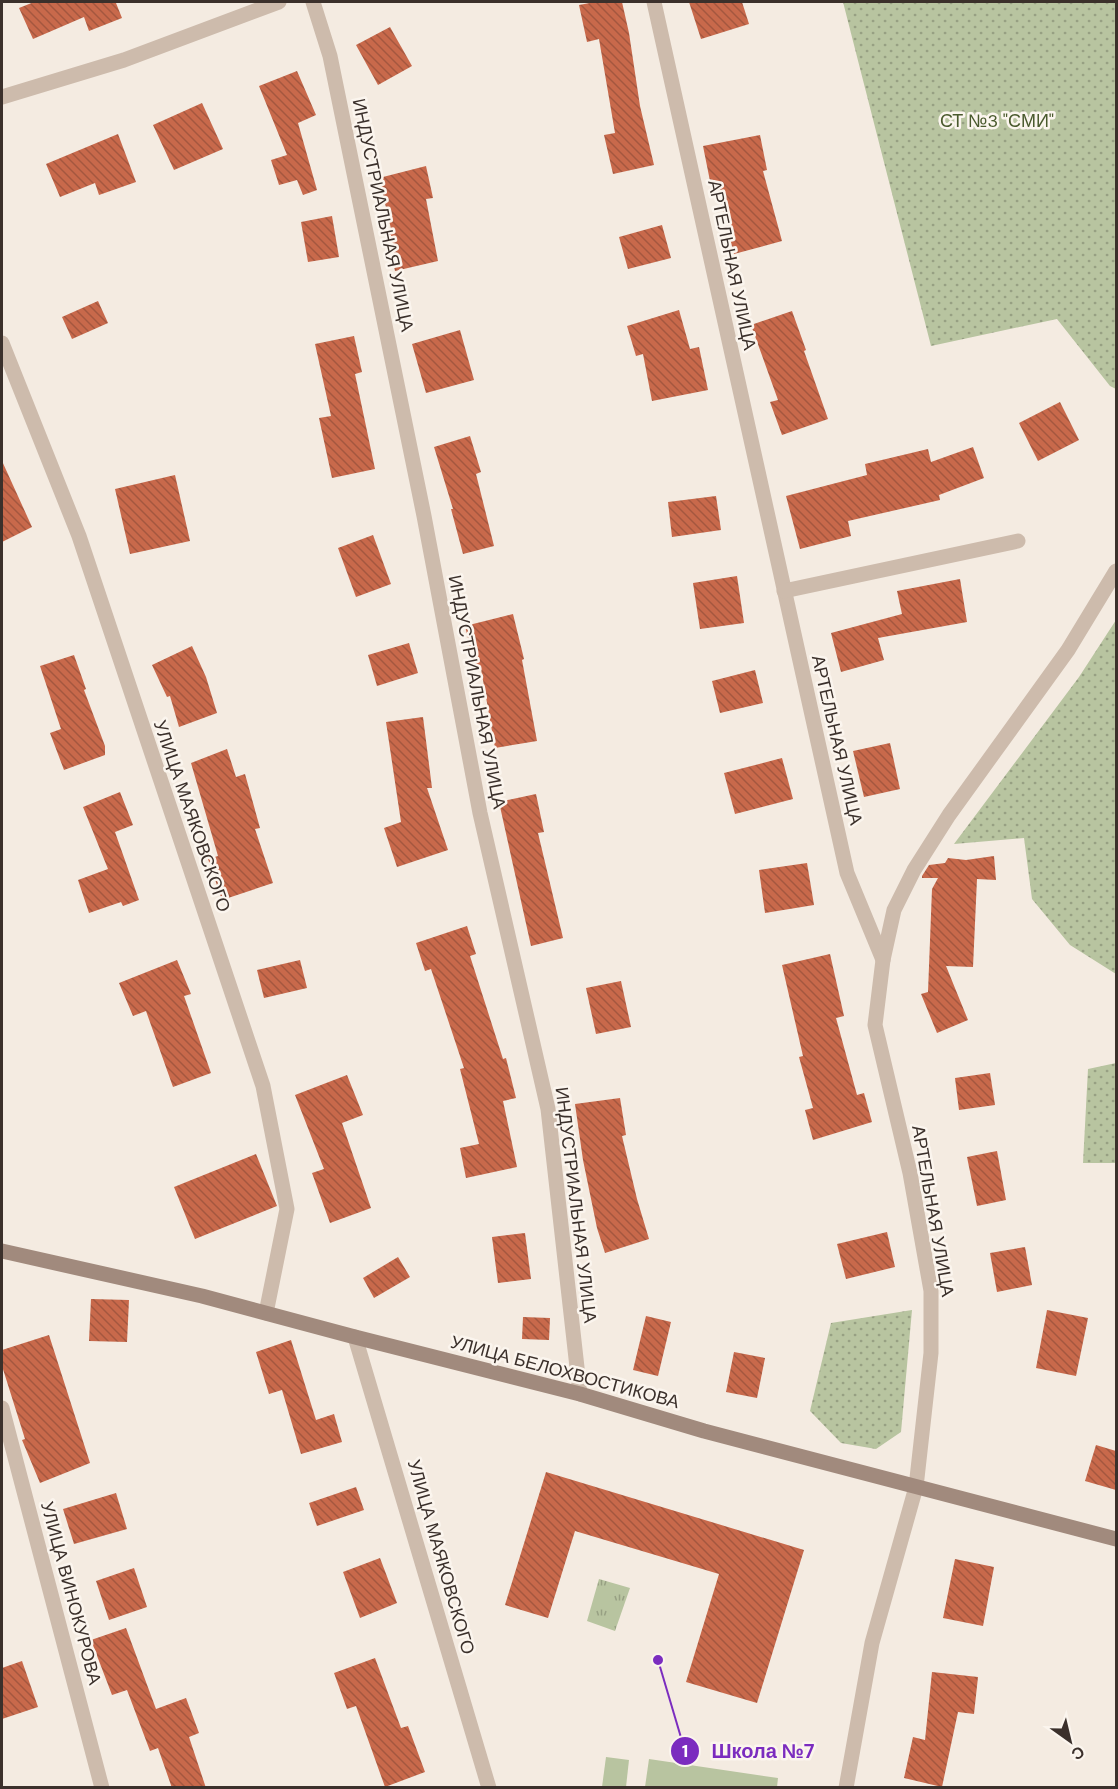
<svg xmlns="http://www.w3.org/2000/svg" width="1118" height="1789" viewBox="0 0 1118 1789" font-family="'DM Sans',sans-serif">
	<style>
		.grass { fill: url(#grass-dots) }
		.park { fill: url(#park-tufts) }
		.pitch { fill: #b8c4a0 }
		.building { fill: url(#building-back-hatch) }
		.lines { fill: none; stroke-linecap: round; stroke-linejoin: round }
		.minor { stroke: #cdbbac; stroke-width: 15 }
		.tertiary { stroke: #cdbbac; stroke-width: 15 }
		.secondary { stroke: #a18a7d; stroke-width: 15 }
		.labels { text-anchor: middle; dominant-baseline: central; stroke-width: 5; stroke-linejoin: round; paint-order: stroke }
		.park-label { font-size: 18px; fill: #4a5a2e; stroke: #fbf5ee }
		.street-label { font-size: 18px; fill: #3b302b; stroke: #fbf5ee }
		.leader { fill: none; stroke: #7b2cbf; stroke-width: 2 }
		.callout-dot { fill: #7b2cbf; stroke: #fbf5ee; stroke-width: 2 }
		.mark-label { font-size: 18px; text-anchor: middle; font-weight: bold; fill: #fff }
		.callout-label { font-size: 20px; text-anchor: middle; font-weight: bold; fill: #7b2cbf; stroke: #fbf5ee; stroke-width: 5; stroke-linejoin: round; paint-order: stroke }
	</style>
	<defs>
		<pattern id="grass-dots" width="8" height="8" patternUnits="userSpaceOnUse" patternTransform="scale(1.5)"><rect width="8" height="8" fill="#b8c4a0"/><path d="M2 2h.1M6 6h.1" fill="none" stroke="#97a083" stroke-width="1.8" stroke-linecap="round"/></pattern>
		<pattern id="park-tufts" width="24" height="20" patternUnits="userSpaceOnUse" patternTransform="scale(1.5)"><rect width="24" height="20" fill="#b8c4a0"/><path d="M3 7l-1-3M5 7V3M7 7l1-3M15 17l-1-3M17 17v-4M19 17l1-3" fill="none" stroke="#97a083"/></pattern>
		<pattern id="building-back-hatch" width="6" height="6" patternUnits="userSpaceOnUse" patternTransform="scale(1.5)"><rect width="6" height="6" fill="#c8694b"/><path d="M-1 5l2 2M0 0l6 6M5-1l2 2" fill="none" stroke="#a4573f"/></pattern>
	</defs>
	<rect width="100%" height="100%" fill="#f4ebe1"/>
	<g class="grass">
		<path d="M843,2H1116V389L1110,386L1057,319L931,346Z"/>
		<path d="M1116,620V974L1070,945L1032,899L1024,838L954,844L1079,677Z"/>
		<path d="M1116,1063V1163H1083L1088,1069Z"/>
		<path d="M912,1310L901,1432L876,1449L841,1443L810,1411L831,1323Z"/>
	</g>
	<path class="park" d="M599,1579L630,1588L615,1631L587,1621Z"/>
	<g class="pitch">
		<path d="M606,1757L629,1760L626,1787H602Z"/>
		<path d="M649,1759L778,1778L777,1787H645Z"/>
	</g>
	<g class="building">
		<path d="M34,2H119L116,3L122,18L89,31L84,17L33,39L19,8Z"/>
		<path d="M595,2H622L629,33L640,106L654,165L613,174L604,135L615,133L599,39L587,42L579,5Z"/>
		<path d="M689,2H742L749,24L701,39Z"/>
		<path d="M390,27L412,66L378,85L356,45Z"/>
		<path d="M297,71L316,115L298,123L317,190L303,195L297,180L279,185L271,160L287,155L259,86Z"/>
		<path d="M202,103L223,149L174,170L153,125Z"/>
		<path d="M118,134L136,182L99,195L95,183L60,197L46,164Z"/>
		<path d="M760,135L767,170L763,171L782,241L734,254L715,180L710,181L703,146Z"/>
		<path d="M426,166L433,198L426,199L438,261L395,271L387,234L392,233L379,178Z"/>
		<path d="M332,216L339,257L308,262L301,222Z"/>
		<path d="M662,225L671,258L628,269L619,237Z"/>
		<path d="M98,301L108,323L72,339L62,317Z"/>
		<path d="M679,310L690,349L699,347L708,390L652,401L643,354L636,356L627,326Z"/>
		<path d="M792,311L806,350L804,351L828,419L782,435L770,402L778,400L751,325Z"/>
		<path d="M460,330L474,380L426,393L412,344Z"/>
		<path d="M354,336L362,372L355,374L375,469L332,478L319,418L331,416L315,344Z"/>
		<path d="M1060,402L1079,440L1038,461L1019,423Z"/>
		<path d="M470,436L481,472L476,474L494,546L463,554L451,509H453L434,447Z"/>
		<path d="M973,447L984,478L939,495L940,500L848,521L851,536L800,549L786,496L867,475L865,464L928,449L931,462Z"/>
		<path d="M2,461L32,527L2,542Z"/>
		<path d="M175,475L190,541L130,554L115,489Z"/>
		<path d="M716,496L721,530L672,537L668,502Z"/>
		<path d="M373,535L391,584L356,597L338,548Z"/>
		<path d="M737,576L744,623L700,629L693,583Z"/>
		<path d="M960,579L967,622L878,638L884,660L841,672L831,633L902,614L897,591Z"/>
		<path d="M513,614L524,659L522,660L537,741L495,748L481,669L476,671L465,626Z"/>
		<path d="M409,643L418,673L377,686L368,655Z"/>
		<path d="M192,646L206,677L217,713L179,727L170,696L167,697L152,665Z"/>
		<path d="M74,655L86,689L84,690L105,746V755L64,770L50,733L61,729L40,666Z"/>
		<path d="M755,670L763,703L720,713L712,681Z"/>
		<path d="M423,717L432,788H427L448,850L397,867L384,828L401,822L386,722Z"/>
		<path d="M890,743L900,789L864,797L853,751Z"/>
		<path d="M227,749L236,777L245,774L260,828L255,829L273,883L222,900L208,859L218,856L191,763Z"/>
		<path d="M782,758L793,799L735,814L724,773Z"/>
		<path d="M120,792L133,825L115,832L139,900L123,906L121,902L89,913L78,880L108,869L83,807Z"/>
		<path d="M536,794L544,832L538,833L563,938L531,946L499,802Z"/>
		<path d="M994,856L996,880L977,879L973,967L946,966L968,1020L937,1033L921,994L928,992L932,889L938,878H922V876L929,865L945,863L948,858L966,860Z"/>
		<path d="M807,863L814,905L765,913L759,870Z"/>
		<path d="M467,926L476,954L470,956L503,1059L506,1058L516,1098L503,1101L517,1167L466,1178L460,1148L479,1144L460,1069L464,1068L431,969L425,971L416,943Z"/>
		<path d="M830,954L844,1016L836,1018L857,1095L864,1093L872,1122L813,1140L805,1110L813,1108L799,1057L803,1056L782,965Z"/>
		<path d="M177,960L191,994L184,996L211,1073L173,1087L146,1011L133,1016L119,983Z"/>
		<path d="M300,960L307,988L264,998L257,970Z"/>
		<path d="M621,981L631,1027L596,1034L586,988Z"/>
		<path d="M990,1073L995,1105L959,1110L955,1078Z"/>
		<path d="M347,1075L363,1115L342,1123L371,1208L330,1223L312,1173L324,1169L295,1095Z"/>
		<path d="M620,1098L626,1135L622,1136L637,1199L649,1239L605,1253L597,1228L583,1160L575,1104Z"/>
		<path d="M997,1151L1006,1200L977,1206L967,1157Z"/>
		<path d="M256,1154L277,1206L195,1239L174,1187Z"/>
		<path d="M887,1232L895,1267L846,1279L837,1244Z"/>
		<path d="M525,1233L531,1279L498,1283L492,1237Z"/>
		<path d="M1025,1247L1032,1285L997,1292L990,1253Z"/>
		<path d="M398,1257L410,1277L374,1298L363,1278Z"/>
		<path d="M91,1299L129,1300L127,1342L89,1341Z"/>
		<path d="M1047,1310L1088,1318L1076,1376L1036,1368Z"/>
		<path d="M646,1316L671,1322L658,1376L633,1370Z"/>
		<path d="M523,1317L550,1318L549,1340L522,1339Z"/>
		<path d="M49,1335L90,1463L40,1483L22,1440L25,1439L2,1366V1350Z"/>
		<path d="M291,1340L316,1420L334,1414L342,1442L301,1454L282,1390L269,1394L256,1352Z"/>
		<path d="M734,1352L765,1358L757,1398L726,1392Z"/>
		<path d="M1096,1445L1116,1451V1490L1085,1481Z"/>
		<path d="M546,1472L804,1550L757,1703L686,1682L719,1574L575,1531L548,1618L505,1605Z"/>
		<path d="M356,1487L364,1510L317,1526L309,1503Z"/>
		<path d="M116,1493L127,1529L74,1544L63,1509Z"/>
		<path d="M380,1558L397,1603L360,1618L343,1572Z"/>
		<path d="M955,1559L994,1567L983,1626L943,1618Z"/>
		<path d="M134,1568L147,1607L109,1620L96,1581Z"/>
		<path d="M126,1628L156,1709L186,1698L199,1733L189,1737L206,1788H172L158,1748L150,1751L127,1690L112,1695L91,1640Z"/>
		<path d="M375,1658L401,1728L408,1726L425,1772L385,1787L356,1706L347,1709L334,1673Z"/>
		<path d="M22,1661L38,1707L2,1719V1668Z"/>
		<path d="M932,1672L978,1677L974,1714L958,1712L942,1787L904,1778L913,1737L925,1740Z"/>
	</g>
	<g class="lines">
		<g class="minor">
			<path d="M313,2L330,56L424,516L480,813L548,1109L580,1394"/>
			<path d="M654,2L847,873L883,960"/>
			<path d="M2,97L124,60L279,2"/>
			<path d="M2,343L79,536L263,1086L287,1209L266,1313"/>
			<path d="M784,591L1018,541"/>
			<path d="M355,1337L489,1788"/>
			<path d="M2,1408L102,1788"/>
		</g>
		<path class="tertiary" d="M846,1788L872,1643L916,1487L931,1353V1291L910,1173L875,1025L883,960L894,910L914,870L949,815L1068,650L1116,571"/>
		<path class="secondary" d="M2,1251L202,1296L355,1337L580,1394L704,1431L1116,1539"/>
	</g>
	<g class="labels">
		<g class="park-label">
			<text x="997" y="121">СТ №3 "СМИ"</text>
		</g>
		<g class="street-label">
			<text transform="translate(383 215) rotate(78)">ИНДУСТРИАЛЬНАЯ УЛИЦА</text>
			<text transform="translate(732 265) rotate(78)">АРТЕЛЬНАЯ УЛИЦА</text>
			<text transform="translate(477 692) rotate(79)">ИНДУСТРИАЛЬНАЯ УЛИЦА</text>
			<text transform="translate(837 740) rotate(77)">АРТЕЛЬНАЯ УЛИЦА</text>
			<text transform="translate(192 816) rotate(71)">УЛИЦА МАЯКОВСКОГО</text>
			<text transform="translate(576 1205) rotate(83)">ИНДУСТРИАЛЬНАЯ УЛИЦА</text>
			<text transform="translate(933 1211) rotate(80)">АРТЕЛЬНАЯ УЛИЦА</text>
			<text transform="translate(565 1372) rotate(15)">УЛИЦА БЕЛОХВОСТИКОВА</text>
			<text transform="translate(441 1557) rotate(74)">УЛИЦА МАЯКОВСКОГО</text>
			<text transform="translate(71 1593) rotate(75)">УЛИЦА ВИНОКУРОВА</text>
		</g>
	</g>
	<path class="leader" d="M658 1660L685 1751"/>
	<g class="callout-dot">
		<circle cx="658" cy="1660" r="6"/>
		<circle cx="685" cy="1751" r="15"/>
	</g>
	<g class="mark-label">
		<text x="685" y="1757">1</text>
	</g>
	<g class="callout-label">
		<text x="763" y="1758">Школа №7</text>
	</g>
	<rect width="1118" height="1789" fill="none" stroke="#3b302b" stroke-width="6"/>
	<g transform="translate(1070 1741) rotate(146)" stroke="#fbf5ee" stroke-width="4.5" paint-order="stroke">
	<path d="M0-4.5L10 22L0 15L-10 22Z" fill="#3b302b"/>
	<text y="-9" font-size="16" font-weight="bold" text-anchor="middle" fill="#3b302b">С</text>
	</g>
</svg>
